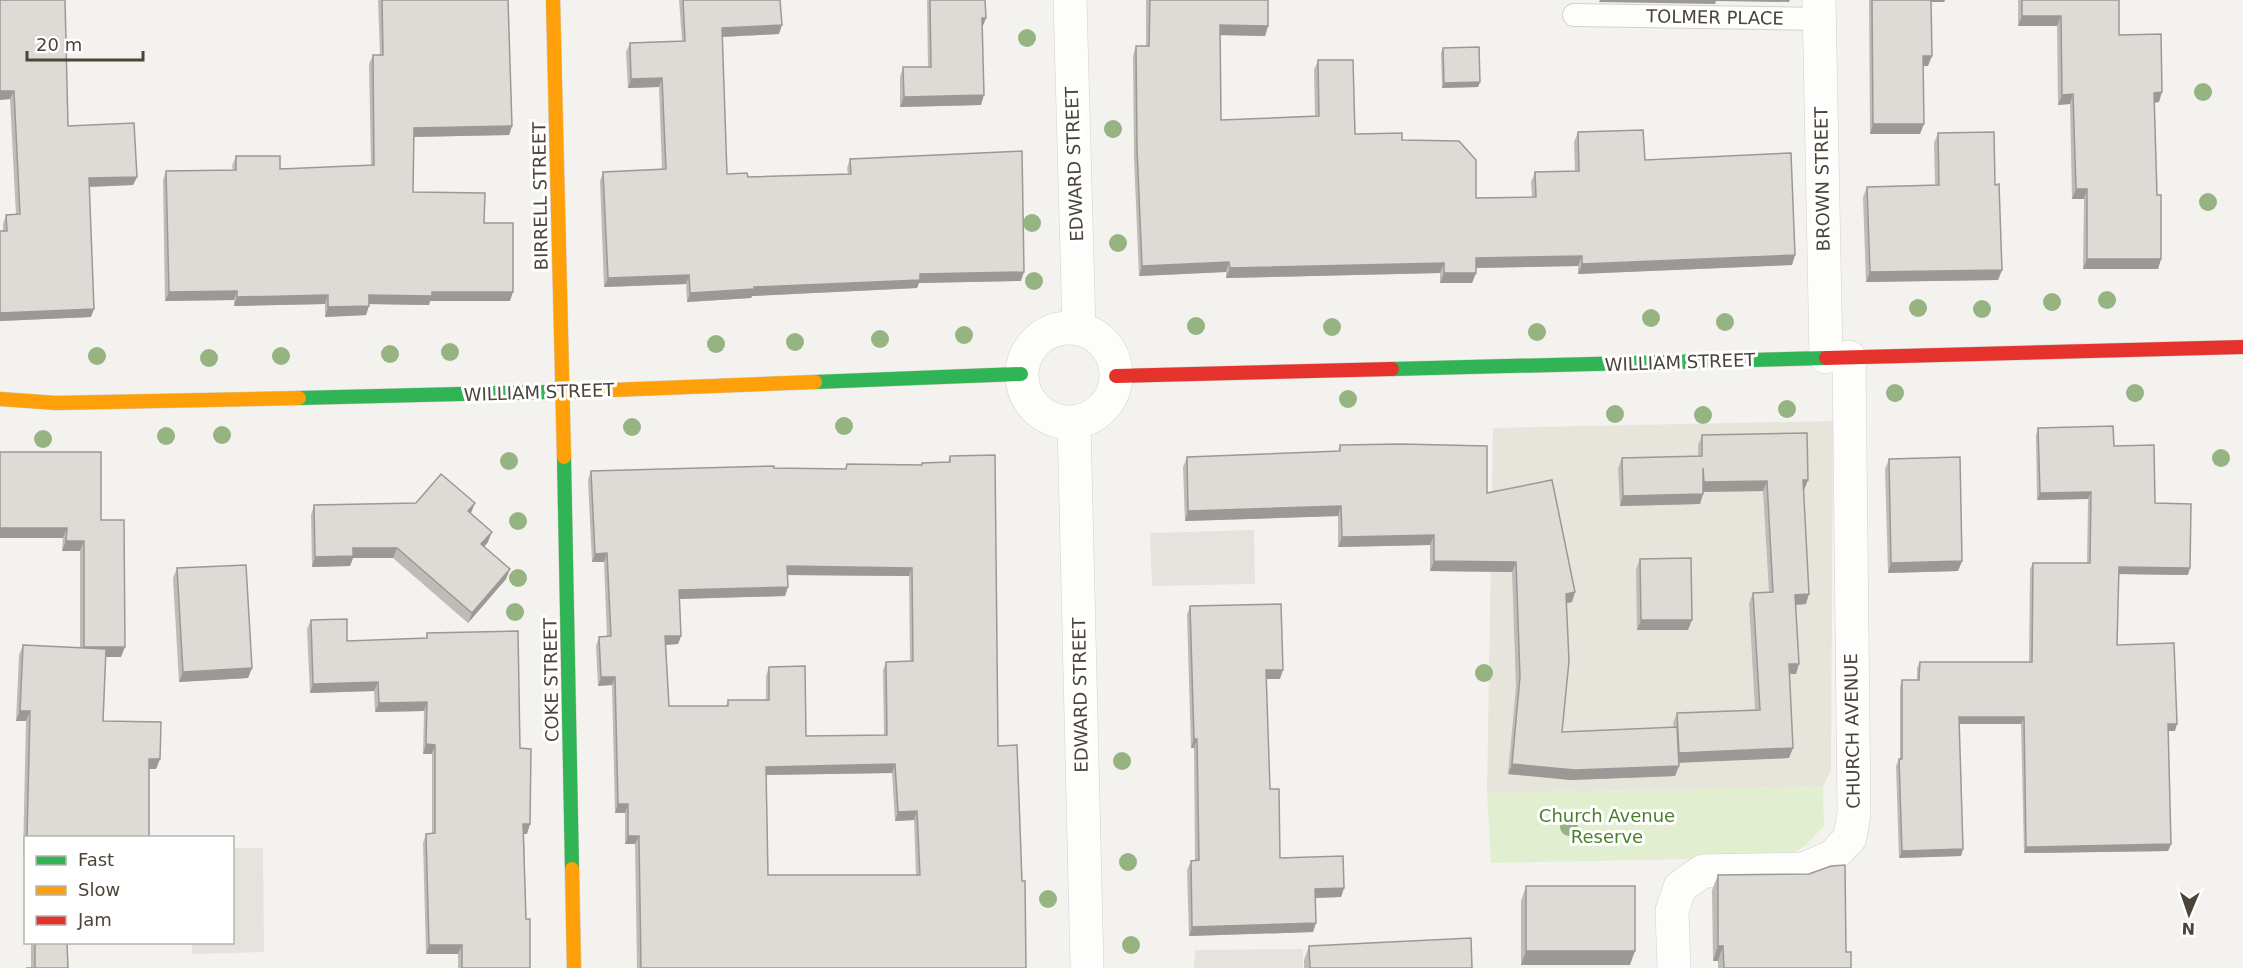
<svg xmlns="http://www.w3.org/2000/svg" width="2243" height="968" viewBox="0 0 2243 968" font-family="'DejaVu Sans',sans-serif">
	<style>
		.residential { fill: #e7e4dc }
		.green { fill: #e1eecf }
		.parking { fill: #e6e3df }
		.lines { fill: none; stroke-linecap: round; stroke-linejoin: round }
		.lane-casing { stroke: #d2d0cb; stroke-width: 24 }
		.street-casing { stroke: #d2d0cb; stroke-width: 34 }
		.fast-casing { stroke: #d3cfc5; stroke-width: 15 }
		.slow-casing { stroke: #d3cfc5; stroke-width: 15 }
		.jam-casing { stroke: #d3cfc5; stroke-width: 15 }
		.lane { stroke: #fdfdfc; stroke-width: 22 }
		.street { stroke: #fdfdfc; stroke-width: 33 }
		.fast { stroke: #30b455; stroke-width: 14 }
		.slow { stroke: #ff9f0a; stroke-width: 14 }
		.jam { stroke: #e5322d; stroke-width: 14 }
		.tree { fill: #96b382 }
		.wall { fill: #bfbcb8; fill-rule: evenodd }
		.shaded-wall { fill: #9b9996 }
		.building { fill: #dedbd6; stroke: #9b9996; stroke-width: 1.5; fill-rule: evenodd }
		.labels { text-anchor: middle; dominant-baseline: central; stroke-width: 6; stroke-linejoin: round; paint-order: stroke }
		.street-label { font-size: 18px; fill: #4b4439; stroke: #fff }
		.park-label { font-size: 18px; fill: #4a7f2a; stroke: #fff }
	</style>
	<rect width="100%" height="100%" fill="#f4f2ee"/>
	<path class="residential" d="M1833,421L1831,770L1823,786L1487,793L1493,428Z"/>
	<path class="green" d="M1823,786L1824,826L1807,844L1793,854L1691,859L1491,863L1487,793Z"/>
	<g class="parking">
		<path d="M1254,530L1255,584L1152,586L1150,533Z"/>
		<path d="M233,848H263L264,952L192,954V943L232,942Z"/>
		<path d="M1303,949V968H1194L1195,950Z"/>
	</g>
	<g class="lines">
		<g class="lane-casing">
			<path id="lane" d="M1574,15L1819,19"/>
		</g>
		<g class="street-casing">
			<g id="street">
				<path d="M1070,0L1079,329"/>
				<path d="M1819,0L1826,357"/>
				<circle cx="1069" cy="375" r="47"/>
				<path d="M1074,422L1087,968"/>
				<path d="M1674,968L1672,911L1680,887L1703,871L1803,869L1832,857L1850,838L1854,813L1849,357"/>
			</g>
		</g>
		<g class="fast-casing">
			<g id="fast">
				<path d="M1392,369L1826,358"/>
				<path d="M815,382L1021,374"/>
				<path d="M299,398L587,391"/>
				<path d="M564,457L572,869"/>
			</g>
		</g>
		<g class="slow-casing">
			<g id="slow">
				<path d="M553,0L564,457"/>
				<path d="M587,391L815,382"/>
				<path d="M0,399L56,403L299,398"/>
				<path d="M572,869L574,968"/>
			</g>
		</g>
		<g class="jam-casing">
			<g id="jam">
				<path d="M1826,358L2243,347"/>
				<path d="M1116,376L1392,369"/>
			</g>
		</g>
		<use href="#lane" class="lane"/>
		<use href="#street" class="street"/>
		<use href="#fast" class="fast"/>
		<use href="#slow" class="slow"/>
		<use href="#jam" class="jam"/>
	</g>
	<g class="tree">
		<circle cx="1027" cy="38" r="9"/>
		<circle cx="2203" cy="92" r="9"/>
		<circle cx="1113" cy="129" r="9"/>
		<circle cx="2208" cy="202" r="9"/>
		<circle cx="1032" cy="223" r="9"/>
		<circle cx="1118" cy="243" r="9"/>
		<circle cx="1034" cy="281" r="9"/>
		<circle cx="2107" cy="300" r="9"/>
		<circle cx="2052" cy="302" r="9"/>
		<circle cx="1918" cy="308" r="9"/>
		<circle cx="1982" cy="309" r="9"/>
		<circle cx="1651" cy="318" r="9"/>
		<circle cx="1725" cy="322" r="9"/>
		<circle cx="1196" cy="326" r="9"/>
		<circle cx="1332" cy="327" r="9"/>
		<circle cx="1537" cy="332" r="9"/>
		<circle cx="964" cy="335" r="9"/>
		<circle cx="880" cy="339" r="9"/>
		<circle cx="795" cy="342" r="9"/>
		<circle cx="716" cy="344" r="9"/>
		<circle cx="450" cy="352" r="9"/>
		<circle cx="390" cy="354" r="9"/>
		<circle cx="97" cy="356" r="9"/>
		<circle cx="281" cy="356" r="9"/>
		<circle cx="209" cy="358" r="9"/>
		<circle cx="1895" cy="393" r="9"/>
		<circle cx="2135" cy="393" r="9"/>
		<circle cx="1348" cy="399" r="9"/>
		<circle cx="1787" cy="409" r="9"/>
		<circle cx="1615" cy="414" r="9"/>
		<circle cx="1703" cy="415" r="9"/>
		<circle cx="844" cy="426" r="9"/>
		<circle cx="632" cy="427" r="9"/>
		<circle cx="222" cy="435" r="9"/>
		<circle cx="166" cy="436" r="9"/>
		<circle cx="43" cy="439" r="9"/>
		<circle cx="2221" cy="458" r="9"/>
		<circle cx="509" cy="461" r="9"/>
		<circle cx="518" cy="521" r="9"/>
		<circle cx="518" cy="578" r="9"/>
		<circle cx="515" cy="612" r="9"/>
		<circle cx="1484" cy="673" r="9"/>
		<circle cx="1122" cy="761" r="9"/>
		<circle cx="1569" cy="827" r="9"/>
		<circle cx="1128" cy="862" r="9"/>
		<circle cx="1048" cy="899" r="9"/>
		<circle cx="1131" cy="945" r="9"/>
	</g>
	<g class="wall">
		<path d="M0,0L68,126L137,177L133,185L89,187L91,317L0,321V231H3V224L6,215H16L10,99L0,100Z"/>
		<path d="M378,0H508L512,126L509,135L414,137L413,192L484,223L510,301H430L429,305L369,304L366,315L325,317V304L234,306V300L165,301L163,180L166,171L233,170L232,166L236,156L280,169L371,165L369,64L373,55H380Z"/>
		<path d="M679,0H780L779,34L722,37L727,174L748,177L848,174L847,168L850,159L1021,281L919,283L917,288L752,296L751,298L687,302L686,284L604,287L600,181L603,172L662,170L659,87L628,88L626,52L630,43L682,41Z"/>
		<path d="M927,0H985L986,18L982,28L981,105L900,107V77L903,67H928Z"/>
		<path d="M1146,0H1268V26L1265,36L1220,35L1221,120L1315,116L1314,70L1318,60L1355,134L1402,140L1476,198L1532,197L1531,182L1535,172L1575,171L1574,142L1578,132L1645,160L1795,255L1792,265L1578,274V266L1476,268V273L1472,283H1440V273L1226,278V272L1139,276L1134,158L1133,56L1136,46H1146Z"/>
		<path d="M1869,0H1945L1944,2H1931L1928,66H1923L1920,134H1870Z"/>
		<path d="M2018,0H2119V35L2159,102L2154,103L2157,195L2161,259L2158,269H2083L2084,199H2072L2070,104L2058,105L2057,26H2018Z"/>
		<path d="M1443,48L1480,82L1478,87L1442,88L1441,53Z"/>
		<path d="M1938,133L1995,185L2002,270L1998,280L1866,282L1863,197L1867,187L1935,185L1934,143Z"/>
		<path d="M2038,428L2114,446L2155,503L2188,575L2118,574L2117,645L2175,731H2168L2171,844L2168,851L2024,853L2021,724H1959L1963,849L1961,856L1899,858L1896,766L1899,759H1900V687L1902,680H1917V668L1920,662H2029L2030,569L2033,563H2087L2088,499L2037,500L2036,435Z"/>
		<path d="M1702,435L1808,480L1804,490H1803L1806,604L1796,605V674H1789V758L1679,762L1675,776L1571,780L1508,774L1516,687L1512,572L1430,571V545L1338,547V516L1185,521L1183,467L1187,457L1338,451L1340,445L1487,493L1575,592L1572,602L1566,603L1562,732L1674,727L1673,723L1677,713L1755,710L1749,603L1753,593L1769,592L1763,491L1703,492L1700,504L1620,506L1618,468L1622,458L1698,456V445Z"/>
		<path d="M950,456L998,746L1022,881L1026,968H637L635,844H625V813H615L612,685L598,686L596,646L599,637H607L604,562H592L588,480L591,471L774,468L845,469L847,464L921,465L922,463L948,462ZM788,575L909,576L910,661L886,662L883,670L884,735L806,736L769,667L766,676V700H728L726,706H669L666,645L678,644L681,636L680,599L785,596ZM892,773L895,821L914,820L916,875H768L766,775Z"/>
		<path d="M1889,459L1962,561L1958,571L1888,573L1885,469Z"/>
		<path d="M314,505L471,514L488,542L484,547L506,579L468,623L393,558H353L350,566L312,567L311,515Z"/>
		<path d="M101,520L121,657H106L103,721L160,759L156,769H149V837H26V855H23L26,721H16L19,655L23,645L80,648V551H62L63,538H0Z"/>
		<path d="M1640,559L1688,630H1637L1636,569Z"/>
		<path d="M177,568L252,668L248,678L179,682L173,578Z"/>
		<path d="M1190,606L1280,679H1266L1270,789L1280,858L1344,888L1341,897L1315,898L1313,932L1189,936L1187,870L1191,861H1195L1194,748H1191L1187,615Z"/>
		<path d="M311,620L347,641L426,638L427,633L520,748L527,834H524L526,919L530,968H458V954H426L423,843L426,834L432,833V754H423L424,711L375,712L374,691L310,693L307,629Z"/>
		<path d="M1718,875L1846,952L1851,968H1718V961H1713L1712,890Z"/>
		<path d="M1526,886L1630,965H1521V901Z"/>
		<path d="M31,942H67L68,968H31Z"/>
		<path d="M1309,946L1472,968H1304V960Z"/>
	</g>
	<g class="shaded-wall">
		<path d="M1600,0H1790L1789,2L1716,1L1715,4L1599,2Z"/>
		<path d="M1928,0H1945L1944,2H1927Z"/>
		<path d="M2022,16H2061L2057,26H2018Z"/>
		<path d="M982,18H986L982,28Z"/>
		<path d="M782,25L779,34L719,37L722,28Z"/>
		<path d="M1220,25L1268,26L1265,36L1217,35Z"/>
		<path d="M1923,56H1932L1928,66H1920Z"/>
		<path d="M662,78L659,87L628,88L631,79Z"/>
		<path d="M1480,82L1478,87L1442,88L1444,83Z"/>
		<path d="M0,91H14L10,99L0,100Z"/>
		<path d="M2162,92L2159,102L2151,103L2154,93Z"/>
		<path d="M2073,94L2070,104L2058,105L2062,95Z"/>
		<path d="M984,95L981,105L900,107L904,97Z"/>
		<path d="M1873,124H1924L1920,134H1870Z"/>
		<path d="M512,126L509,135L410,137L414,128Z"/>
		<path d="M137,177L133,185L85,187L89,178Z"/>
		<path d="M2076,189H2087L2084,199H2072Z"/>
		<path d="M1795,255L1792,265L1578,274L1582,264Z"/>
		<path d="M1582,256L1578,266L1472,268L1476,258Z"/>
		<path d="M2087,259H2161L2158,269H2083Z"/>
		<path d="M1229,262L1226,272L1139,276L1142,266Z"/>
		<path d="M1444,263L1440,273L1226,278L1230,268Z"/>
		<path d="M2002,270L1998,280L1866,282L1870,272Z"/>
		<path d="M1024,272L1021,281L919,283L917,288L752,296L751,298L687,302L690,293L754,287L920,274Z"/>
		<path d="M1444,273H1476L1472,283H1440Z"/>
		<path d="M689,275L686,284L604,287L608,278Z"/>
		<path d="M237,291L234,300L165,301L169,292Z"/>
		<path d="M432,292H513L510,301H430L429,305L366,304L369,295Z"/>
		<path d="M328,295L325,304L234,306L237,297Z"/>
		<path d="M369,306L366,315L325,317L328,307Z"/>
		<path d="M94,309L91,317L0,321V313Z"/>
		<path d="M1803,480H1808L1804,490H1799Z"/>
		<path d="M1767,481L1763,491L1700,492L1704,482Z"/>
		<path d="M2091,492L2088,499L2037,500L2040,493Z"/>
		<path d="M1703,494L1700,504L1620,506L1623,496Z"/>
		<path d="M475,503L471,513L464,521L468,511Z"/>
		<path d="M1341,506L1338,516L1185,521L1188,511Z"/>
		<path d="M0,528H67L63,538H0Z"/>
		<path d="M492,532L488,542L478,554L481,544Z"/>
		<path d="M1434,535L1430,545L1338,547L1342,537Z"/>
		<path d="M66,541H84L80,551H62Z"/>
		<path d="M353,548H397L393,558H353L350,566L312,567L315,557Z"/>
		<path d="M607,553L604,562H592L595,554Z"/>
		<path d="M1434,561L1516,562L1512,572L1430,571Z"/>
		<path d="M1962,561L1958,571L1888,573L1891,563Z"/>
		<path d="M787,566L912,568L909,576L784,575Z"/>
		<path d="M2119,567L2190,568L2188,575L2116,574Z"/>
		<path d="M510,569L506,579L468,623L472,613Z"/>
		<path d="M788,587L785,596L676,599L679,590Z"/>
		<path d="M1575,592L1572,602L1562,604L1566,594Z"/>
		<path d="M1809,594L1806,604L1792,605L1795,595Z"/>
		<path d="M1641,620H1692L1688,630H1637Z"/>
		<path d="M665,636H681L678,644L662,645Z"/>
		<path d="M84,647H125L121,657H80Z"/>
		<path d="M1789,664H1799L1796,674H1785Z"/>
		<path d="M252,668L248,678L179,682L183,672Z"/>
		<path d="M1266,670H1283L1280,679H1263Z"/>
		<path d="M601,677H615L612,685L598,686Z"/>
		<path d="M378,682L374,691L310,693L313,684Z"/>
		<path d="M427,702L424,711L375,712L379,703Z"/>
		<path d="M20,711H30L26,721H16Z"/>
		<path d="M1959,717H2024L2021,724H1956Z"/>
		<path d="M2168,724H2177L2175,731H2166Z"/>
		<path d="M1194,739H1197L1194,748H1191Z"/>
		<path d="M426,744L435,745L432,754H423Z"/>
		<path d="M1793,748L1789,758L1675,763L1679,753Z"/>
		<path d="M149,759H160L156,769H145Z"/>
		<path d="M895,764L892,773L763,775L766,767Z"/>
		<path d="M1512,764L1679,766L1675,776L1571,780L1508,774Z"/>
		<path d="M618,804H628L625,813H615Z"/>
		<path d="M917,811L914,820L895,821L898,812Z"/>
		<path d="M523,824H530L527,834H520Z"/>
		<path d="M628,836H639L635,844H625Z"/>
		<path d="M2171,844L2168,851L2024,853L2026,847Z"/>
		<path d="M1963,849L1961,856L1899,858L1902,851Z"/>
		<path d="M1344,888L1341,897L1312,898L1315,889Z"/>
		<path d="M1316,923L1313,932L1189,936L1192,927Z"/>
		<path d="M429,945H462L458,954H426Z"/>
		<path d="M1718,946H1723L1718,961H1713Z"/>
		<path d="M1526,951H1635L1630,965H1521Z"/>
	</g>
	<g class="building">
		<path d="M0,0H65L68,126L134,123L137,177L89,178L94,309L0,313V231H7L6,215L20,214L14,91H0Z"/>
		<path d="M382,0H508L512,126L414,128L413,192L485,193L484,223H513V292H432V296L369,295V306L328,307V295L237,297V291L169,292L166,171L236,170V156H280V169L374,165L373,55H383Z"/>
		<path d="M683,0H780L782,25L722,28L727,174L747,173L748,177L851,174L850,159L1022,151L1024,272L920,274V280L754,287V289L690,293L689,275L608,278L603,172L666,169L662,78L631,79L630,43L685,41Z"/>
		<path d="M930,0H985L986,18H982L984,95L904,97L903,67H931Z"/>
		<path d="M1150,0H1268V26L1220,25L1221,120L1319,116L1318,60H1353L1355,134L1402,133V140L1459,141L1476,160V198L1536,197L1535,172L1579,171L1578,132L1643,130L1645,160L1791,153L1795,255L1582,264V256L1476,258V273H1444V263L1230,268L1229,262L1142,266L1137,148L1136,46H1149Z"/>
		<path d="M1872,0H1931L1932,56H1923L1924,124H1873Z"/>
		<path d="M2022,0H2119V35L2161,34L2162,92L2154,93L2157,195H2161V259H2087V189H2076L2073,94L2062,95L2061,16H2022Z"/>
		<path d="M1479,47L1480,82L1444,83L1443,48Z"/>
		<path d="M1994,132L1995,185L1999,184L2002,270L1870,272L1867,187L1939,185L1938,133Z"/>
		<path d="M2113,426L2114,446L2154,445L2155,503L2191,504L2190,568L2119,567L2117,645L2174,643L2177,724H2168L2171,844L2026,847L2024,717H1959L1963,849L1902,851L1899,759H1902V680H1919L1920,662H2032L2033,563H2090L2091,492L2040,493L2038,428Z"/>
		<path d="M1807,433L1808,480H1803L1809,594L1795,595L1799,664H1789L1793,748L1679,753L1677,713L1760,710L1753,593L1773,592L1767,481L1704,482L1703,468V494L1623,496L1622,458L1702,456V435Z"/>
		<path d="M1401,444L1487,446V493L1552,480L1575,592L1566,594L1569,661L1562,732L1677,727L1679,766L1575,770L1512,764L1520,677L1516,562L1434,561V535L1342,537L1341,506L1188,511L1187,457L1340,451V445Z"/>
		<path d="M0,452H101V520H124L125,647H84V541H66L67,528H0Z"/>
		<path d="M995,455L998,746L1017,745L1022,881H1025L1026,968H641L639,836H628V804H618L615,677H601L599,637L611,636L607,553L595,554L591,471L774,466V468L846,469L847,464L922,465V463L950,462V456ZM787,566L912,568L913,661L886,662L887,735L806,736L805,666L769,667V700H728V706H669L665,636H681L679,590L788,587ZM895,764L898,812L917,811L920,875H768L766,767Z"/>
		<path d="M1960,457L1962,561L1891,563L1889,459Z"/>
		<path d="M441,474L475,503L468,511L492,532L481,544L510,569L472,613L397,548H353V556L315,557L314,505L416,503Z"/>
		<path d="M1691,558L1692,620H1641L1640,559Z"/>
		<path d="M246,565L252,668L183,672L177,568Z"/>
		<path d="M1281,604L1283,670H1266L1270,789H1279L1280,858L1343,856L1344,888L1315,889L1316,923L1192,927L1191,861L1199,860L1197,739H1194L1190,606Z"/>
		<path d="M347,619V641L427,638V633L518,631L520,748L531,749L530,824H523L526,919H530V968H462V945H429L426,834L435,833V745L426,744L427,702L379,703L378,682L313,684L311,620Z"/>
		<path d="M23,645L106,649L103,721L161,722L160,759H149V837H27L30,711H20Z"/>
		<path d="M1845,865L1846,952H1851V968H1724L1723,946H1718V875L1809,874L1831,866Z"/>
		<rect x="1526" y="886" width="109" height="65"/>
		<path d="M1471,938L1472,968H1310L1309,946Z"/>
		<path d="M35,942H67L68,968H26H35Z"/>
	</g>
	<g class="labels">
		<g class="street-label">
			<text transform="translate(1715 17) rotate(1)">TOLMER PLACE</text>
			<text transform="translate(1074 164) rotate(-92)">EDWARD STREET</text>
			<text transform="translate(1822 179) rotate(-91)">BROWN STREET</text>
			<text transform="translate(540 196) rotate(-91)">BIRRELL STREET</text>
			<text transform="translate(1680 362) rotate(-2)">WILLIAM STREET</text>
			<text transform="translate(539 392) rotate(-2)">WILLIAM STREET</text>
			<text transform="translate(551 680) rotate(-91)">COKE STREET</text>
			<text transform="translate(1080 695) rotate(-91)">EDWARD STREET</text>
			<text transform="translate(1852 731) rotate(-91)">CHURCH AVENUE</text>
		</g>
		<g class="park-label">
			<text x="1607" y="815">Church Avenue<tspan x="1607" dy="21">Reserve</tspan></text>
		</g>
	</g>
	<rect x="24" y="836" width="210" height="108" fill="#ffffff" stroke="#b7b4b0" stroke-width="1.5"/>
	<rect x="36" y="856" width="30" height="9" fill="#30b455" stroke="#b7b4b0" stroke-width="1.5"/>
	<text x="78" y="866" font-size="18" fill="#4b4439">Fast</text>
	<rect x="36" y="886" width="30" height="9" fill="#ff9f0a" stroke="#b7b4b0" stroke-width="1.5"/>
	<text x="78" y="896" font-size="18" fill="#4b4439">Slow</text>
	<rect x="36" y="916" width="30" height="9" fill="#e5322d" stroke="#b7b4b0" stroke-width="1.5"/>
	<text x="78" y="926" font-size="18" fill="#4b4439">Jam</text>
	<g transform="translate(2189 914) rotate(182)" stroke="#ffffff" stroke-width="4.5" paint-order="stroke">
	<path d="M0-4.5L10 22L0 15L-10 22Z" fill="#4b4439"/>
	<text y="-9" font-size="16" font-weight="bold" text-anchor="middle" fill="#4b4439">N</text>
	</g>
	<path d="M27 51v9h116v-9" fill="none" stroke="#4b4439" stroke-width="3"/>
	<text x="36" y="51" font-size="18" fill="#4b4439" stroke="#ffffff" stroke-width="4.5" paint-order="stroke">20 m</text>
</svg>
